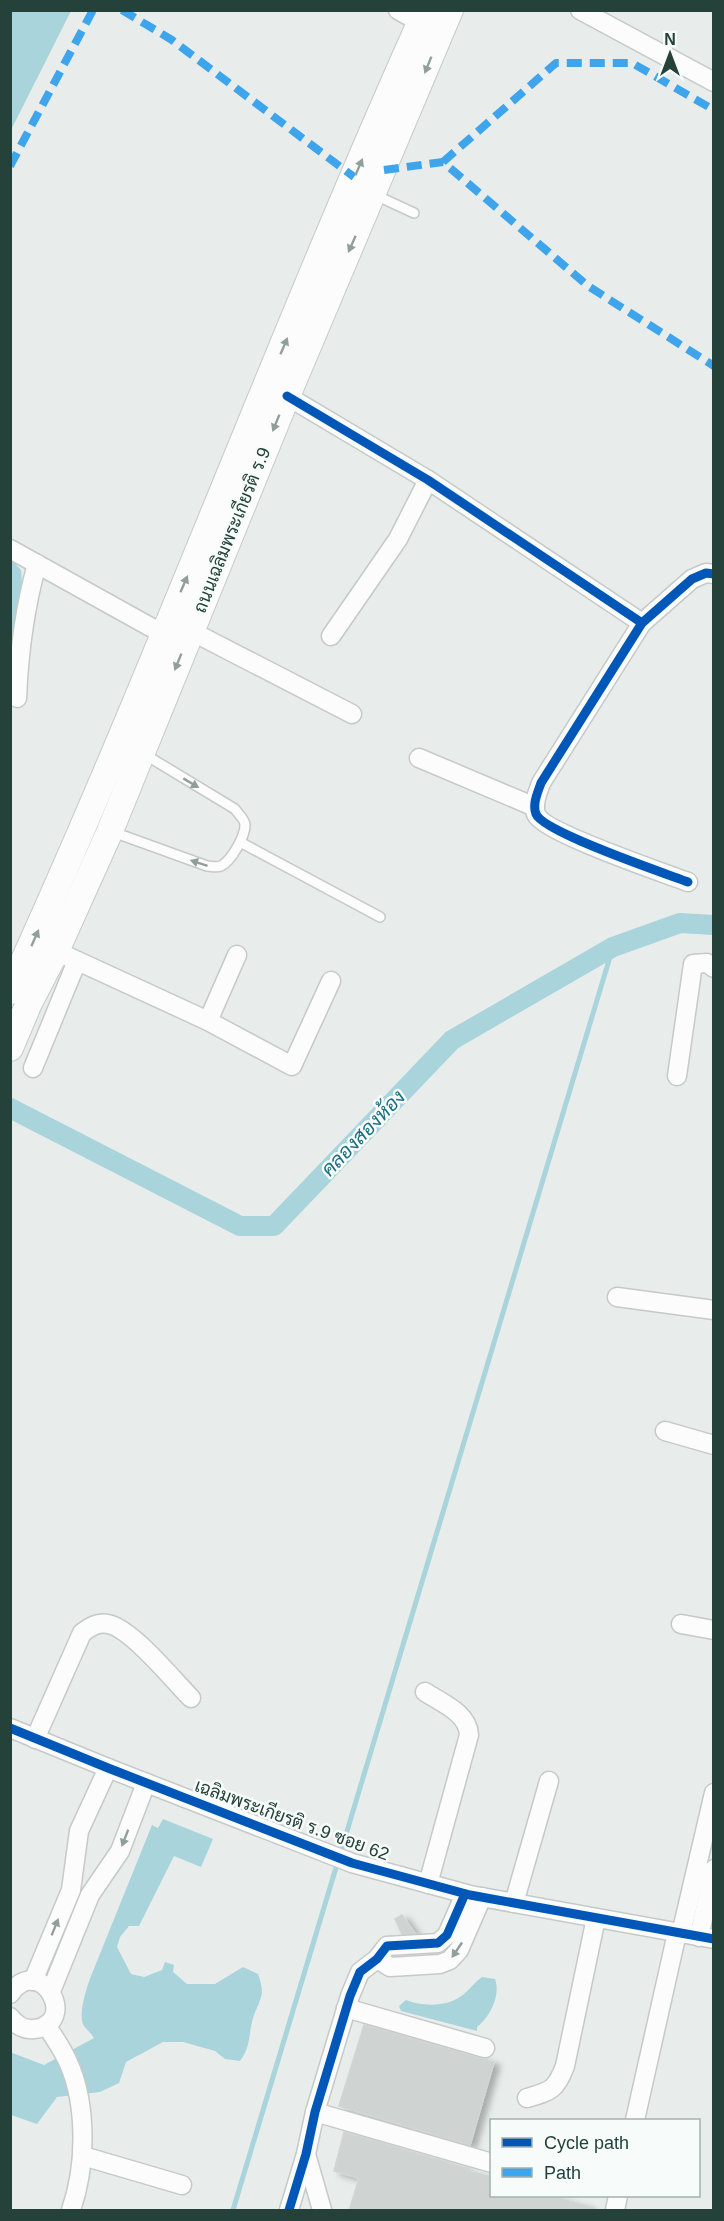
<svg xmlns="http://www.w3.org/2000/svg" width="724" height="2221" viewBox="0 0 724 2221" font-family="Helvetica,Sarabun,sans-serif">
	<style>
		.water { fill: #a9d4db }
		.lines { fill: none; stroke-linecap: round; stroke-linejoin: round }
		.stream { stroke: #a9d4db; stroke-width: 5 }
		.canal { stroke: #a9d4db; stroke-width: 20 }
		.building { fill: #cfd4d2; stroke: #d1d6d4; stroke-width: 1.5; filter: url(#shadow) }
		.service-casing { stroke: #c5cac8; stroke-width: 12 }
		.minor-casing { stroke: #c5cac8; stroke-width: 21 }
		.secondary-casing { stroke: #c3cbc8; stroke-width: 28 }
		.service { stroke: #fcfcfc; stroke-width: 9 }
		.minor { stroke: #fcfcfc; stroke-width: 18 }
		.secondary { stroke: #fcfcfc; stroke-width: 26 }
		.quiet { stroke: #3ea4ec; stroke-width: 8; stroke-dasharray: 15 8; stroke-linecap: butt }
		.cycleway-casing { stroke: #f7fbf9; stroke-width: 13 }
		.cycleway { stroke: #0057b8; stroke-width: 9 }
		.oneway { fill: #909f9b }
		.labels { text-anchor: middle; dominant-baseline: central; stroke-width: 5; stroke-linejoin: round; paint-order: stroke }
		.street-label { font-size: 18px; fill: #24423a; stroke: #f7fbf9 }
		.water-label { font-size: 20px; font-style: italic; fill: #1c6f80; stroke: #f7fbf9 }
	</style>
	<defs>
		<filter id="shadow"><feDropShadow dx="6" dy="3.5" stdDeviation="3" flood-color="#0004"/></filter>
	</defs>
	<rect width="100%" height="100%" fill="#e8edeb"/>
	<g class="water">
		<path d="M11,10L71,11L11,130L10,11Z"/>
		<path d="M11,559L21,570L22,582L11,653Z"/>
		<path d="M163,1819L213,1839L201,1867L174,1856L139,1926H129L120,1937L117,1947L131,1974L144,1977L162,1970L165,1962L174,1965L173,1972L187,1984H215L243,1967L258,1974C260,1980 262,1986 262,1992C261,2001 257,2007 254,2015C248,2032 252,2045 240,2061L225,2059L215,2051L183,2042H163L126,2062L119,2083L100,2092L57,2097L37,2124L11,2115L10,2052L44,2065L94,2038C91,2033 87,2030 84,2026C77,2016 87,1987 91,1976L152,1825L158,1828Z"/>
		<path d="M482,1977L495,1979C501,1995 490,2017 477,2027V2031L401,2011L399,2006L406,2000C424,2007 449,2007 464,1994C470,1989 475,1982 482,1977Z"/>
	</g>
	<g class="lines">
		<path class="stream" d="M233,2210L613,947"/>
		<path class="canal" d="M10,1108L240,1226H274L452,1040L613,947L680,923L714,925"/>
	</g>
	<g class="building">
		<path d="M402,1915L415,1933L402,1934L395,1919Z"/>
		<path d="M364,2025L494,2062L470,2145L339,2106Z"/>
		<path d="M344,2132L464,2167L465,2170L492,2177V2196H552L590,2207L589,2211H349L359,2178L334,2171Z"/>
	</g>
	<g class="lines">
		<g class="service-casing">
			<g id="service">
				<path d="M373,194L414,213"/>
				<path d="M113,832L207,866C212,866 216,868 221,866C231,861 245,837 245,825C245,819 238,814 235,809L144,754"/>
				<path d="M240,842L380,917"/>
			</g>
		</g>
		<g class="minor-casing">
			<g id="minor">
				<path d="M398,10L421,23"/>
				<path d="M580,10L714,82"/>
				<path d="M287,396L428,480L642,623"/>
				<path d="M10,549L163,634"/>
				<path d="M191,631L352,714"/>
				<path d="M331,636L398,539L428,480"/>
				<path d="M17,698C19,651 24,610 37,564"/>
				<path d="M419,758L535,807"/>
				<path d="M688,882C664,873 543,832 536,814C532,804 538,792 541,783L642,623L692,579L706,573L714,574"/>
				<path d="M56,951L208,1021L292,1066L331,981"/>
				<path d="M208,1021L237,955"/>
				<path d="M33,1068L77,961"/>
				<path d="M677,1076L693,964L707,963L714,968"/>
				<path d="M617,1297L714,1310"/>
				<path d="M665,1431L714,1445"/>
				<path d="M681,1624L714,1630"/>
				<path d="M425,1692C442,1703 468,1713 469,1735L428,1884"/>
				<path d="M10,1728L108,1768L352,1863L470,1895L714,1939"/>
				<path d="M35,1739L82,1633C90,1627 97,1622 108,1624C131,1628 173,1680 191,1698"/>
				<path d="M514,1903L549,1781"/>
				<path d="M681,1934L714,1793"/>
				<path d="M699,1937L714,1869"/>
				<path d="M377,1959L390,1967L440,1964L450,1960L459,1950L482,1897"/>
				<path d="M33,1981L71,1890L79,1831L108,1768"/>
				<path d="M51,1991L90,1895L120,1851L146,1783"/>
				<path d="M10,1994C40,1951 81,2024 34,2029C24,2030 16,2025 10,2017"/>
				<path d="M346,2008L485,2048"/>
				<path d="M46,2025C52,2034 58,2043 63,2052C88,2096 87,2164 71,2210"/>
				<path d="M527,2098C551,2091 556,2090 565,2066L596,1918"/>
				<path d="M315,2112L492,2163"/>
				<path d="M635,2120L677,1933"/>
				<path d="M306,2154L322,2210"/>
				<path d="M83,2156L182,2185"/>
				<path d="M289,2210L306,2154L315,2112L350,1996L360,1972L377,1959L387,1946L438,1943L447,1935L465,1894"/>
				<path d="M615,2210L618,2196"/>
			</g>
		</g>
		<g class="secondary-casing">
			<g id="secondary">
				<path d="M10,991C158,668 280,334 426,10"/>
				<path d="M10,1048L29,1003L56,951L110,831L287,396L450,10"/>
			</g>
		</g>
		<use href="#service" class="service"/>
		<use href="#minor" class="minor"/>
		<use href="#secondary" class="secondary"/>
		<g class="quiet">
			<path d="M122,10L172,40L354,177"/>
			<path d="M443,162L556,63H632L714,110"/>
			<path d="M10,166L93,10"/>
			<path d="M384,170L443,162L588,286L714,366"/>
		</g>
		<g class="cycleway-casing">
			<g id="cycleway">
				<path d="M287,396L428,480L642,623"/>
				<path d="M688,882C664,873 543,832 536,814C532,804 538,792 541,783L642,623L692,579L706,573L714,574"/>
				<path d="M10,1728L108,1768L352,1863L470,1895L714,1939"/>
				<path d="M289,2210L306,2154L315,2112L350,1996L360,1972L377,1959L387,1946L438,1943L447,1935L465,1894"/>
			</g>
		</g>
		<use href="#cycleway" class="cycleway"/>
	</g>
	<defs><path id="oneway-solid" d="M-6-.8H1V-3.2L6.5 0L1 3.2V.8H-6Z" transform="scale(1.5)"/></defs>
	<g class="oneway">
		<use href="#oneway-solid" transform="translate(428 65) rotate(112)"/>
		<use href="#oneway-solid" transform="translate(359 167) rotate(-67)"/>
		<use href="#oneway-solid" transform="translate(352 244) rotate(114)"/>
		<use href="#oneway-solid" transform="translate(284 346) rotate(-67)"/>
		<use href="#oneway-solid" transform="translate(276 423) rotate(112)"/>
		<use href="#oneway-solid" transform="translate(184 584) rotate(-67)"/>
		<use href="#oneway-solid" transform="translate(178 662) rotate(112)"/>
		<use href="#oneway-solid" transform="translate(191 783) rotate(31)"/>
		<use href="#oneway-solid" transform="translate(199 863) rotate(-162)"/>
		<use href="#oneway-solid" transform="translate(35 938) rotate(-66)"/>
		<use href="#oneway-solid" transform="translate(125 1838) rotate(111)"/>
		<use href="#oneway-solid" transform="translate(55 1927) rotate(-68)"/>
		<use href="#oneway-solid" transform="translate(457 1950) rotate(124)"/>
	</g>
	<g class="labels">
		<g class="street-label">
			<text transform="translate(232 530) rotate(-68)">ถนนเฉลิมพระเกียรติ ร.9</text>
			<text transform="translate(292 1820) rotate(20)">เฉลิมพระเกียรติ ร.9 ซอย 62</text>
		</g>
		<g class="water-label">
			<text transform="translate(363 1133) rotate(-46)">คลองสองห้อง</text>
		</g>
	</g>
	<rect width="724" height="2221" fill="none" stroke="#24423a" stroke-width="24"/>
	<rect x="490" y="2119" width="210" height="78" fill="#f7fbf9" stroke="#a3b1ad" stroke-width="1.5"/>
	<rect x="502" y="2138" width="30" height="9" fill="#0057b8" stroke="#a3b1ad" stroke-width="1.5"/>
	<text x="544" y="2149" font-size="18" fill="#24423a">Cycle path</text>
	<rect x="502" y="2168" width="30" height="9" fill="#3ea4ec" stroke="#a3b1ad" stroke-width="1.5"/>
	<text x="544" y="2179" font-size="18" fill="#24423a">Path</text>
	<g transform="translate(670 54)" stroke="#f7fbf9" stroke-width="4.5" paint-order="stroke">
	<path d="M0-4.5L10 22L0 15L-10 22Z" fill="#24423a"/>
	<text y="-9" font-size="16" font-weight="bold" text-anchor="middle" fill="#24423a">N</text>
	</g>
</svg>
